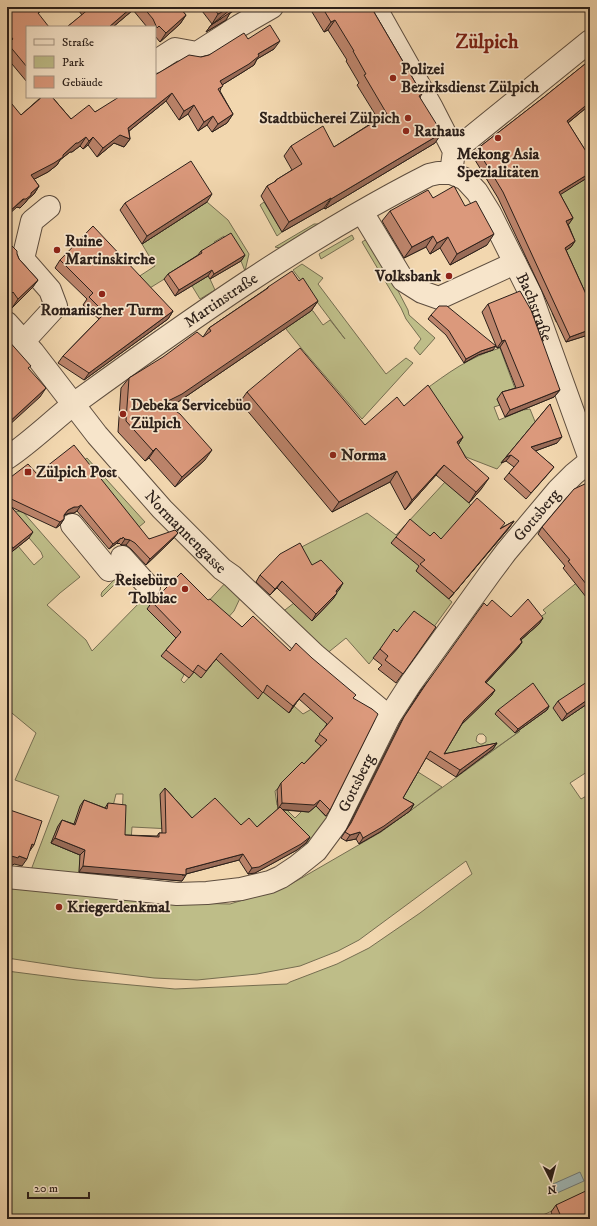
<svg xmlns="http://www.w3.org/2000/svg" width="597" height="1226" viewBox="0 0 597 1226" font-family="'IM FELL DW Pica',serif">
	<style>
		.green { fill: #bebd88; stroke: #756e51; fill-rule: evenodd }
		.water { fill: #a0b7b6; stroke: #727b78 }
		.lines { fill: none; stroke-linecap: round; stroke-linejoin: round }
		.minor-casing { stroke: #5e4e3f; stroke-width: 24 }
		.minor { stroke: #f7e5cb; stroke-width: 22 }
		.wall { fill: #bc846b; stroke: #2c201a }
		.shaded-wall { fill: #996b57; stroke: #2c201a }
		.building { fill: #db997c; stroke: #2c201a }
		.poi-dot { fill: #8f2418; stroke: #f7e5cb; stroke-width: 1.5 }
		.labels { text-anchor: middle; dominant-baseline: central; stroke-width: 3.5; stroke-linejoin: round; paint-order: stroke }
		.poi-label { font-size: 16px; font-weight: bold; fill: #2c201a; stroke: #f7e5cb; text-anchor: start }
		.street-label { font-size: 16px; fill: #2c201a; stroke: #f7e5cb }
		.district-label { font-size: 20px; font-weight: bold; fill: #7a1f14; stroke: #f7e5cb }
	</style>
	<rect width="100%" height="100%" fill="#f2d7af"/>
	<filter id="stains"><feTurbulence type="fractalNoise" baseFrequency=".005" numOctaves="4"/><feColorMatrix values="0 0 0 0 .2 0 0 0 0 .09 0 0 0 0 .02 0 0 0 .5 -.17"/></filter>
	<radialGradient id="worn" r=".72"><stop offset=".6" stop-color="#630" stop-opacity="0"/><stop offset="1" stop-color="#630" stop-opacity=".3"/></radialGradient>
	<g class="green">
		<path d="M584,172L590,184V311L556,322L552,313L572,305L562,281V227L569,224L555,198Z"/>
		<path d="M207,202L228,220L249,254L245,271L241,261L224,236L214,242L216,245L210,279L215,290L200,299L192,286L179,270L145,291L132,281L155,266L142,244Z"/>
		<path d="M264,202L282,232L277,236L260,205Z"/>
		<path d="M314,224H320L280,248L275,247Z"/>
		<path d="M352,235L354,239L321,259L319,254Z"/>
		<path d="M370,237L408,310L409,315L435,338L420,355L414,348L421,339L406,319L401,308L362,242Z"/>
		<path d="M302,264L323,278L318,284L386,374L406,358L413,363L362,419L302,349L278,319L302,306L313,311L323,325L330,320L345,339L293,270Z"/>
		<path d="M500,348L517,394L497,399L500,405L494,407L499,420L523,410L530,409L536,424L497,469L466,457L422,392C448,373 469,357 500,348Z"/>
		<path d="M87,458L145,522L134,531L80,463Z"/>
		<path d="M445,482L469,503L471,506L416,571L452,602L428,635L393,640L389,638L369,664L346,638L325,655L281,613L294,603L333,599L340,588L316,566L299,576L292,552L367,513L396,535Z"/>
		<path d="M14,511L23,512L80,577L60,593L47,605L86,640L92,651L145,597L180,634V671L184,675L181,680L184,683L194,672L201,677L222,652L266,686L288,712L294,706L303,714L315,707L319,716L328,725L315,741L327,750L283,784L275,791L277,805L284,807L295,818L303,810L315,805L325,816L331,818L309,846L279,816L252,833L132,827L131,841H118L122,823L123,794H116L112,810L71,832L58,826L51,843L80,855L79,875L31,870L59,796L15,780L36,733L7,709V551L18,546L34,565L43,557L41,552L24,532Z"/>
		<path d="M590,572V770L570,783L581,799L590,794V1194L534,1219H7V971L77,980L175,989L287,984L290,982L337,964L369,948L420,913L472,874L466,861L359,940L338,951L300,966L257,974L197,980L154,978L73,968L7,958V885L186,903L230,904L286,887L381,832L520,731L469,767L445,752L481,688L536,620L546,613L543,610ZM479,734H483L486,737V742L482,744H480L476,741L477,736Z"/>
		<path d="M120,574L124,575L102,597L101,595L102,592Z"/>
		<path d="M228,580L242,594L234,611L224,622L205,605Z"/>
		<path d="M418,772L442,787L410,811L399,803Z"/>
	</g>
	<path class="water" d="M580,1172L584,1181L557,1193L553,1184Z"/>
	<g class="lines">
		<g class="minor-casing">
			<g id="minor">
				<path d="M375,7L432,108L454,151L451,173"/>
				<path d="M155,62L175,49L197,53L239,26L272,7"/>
				<path d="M454,151L590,41"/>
				<path d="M362,212L403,280L422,292L439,298L515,263"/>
				<path id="s1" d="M7,323L33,352L97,435L162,509L222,569L232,576L315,655L389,717"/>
				<path d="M24,341L56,306L50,290L23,259L32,221L49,207"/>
				<path id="s2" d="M7,458C31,442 52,421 75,403C188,321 305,238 429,175L438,173H451L465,179L477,192L490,213L531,295L590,459"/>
				<path d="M72,525L109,570"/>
				<path d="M122,557L149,587"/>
				<path id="s3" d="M7,877L177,894L207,893L241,889L270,882L281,877L296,867L316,851L336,824L389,717L411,683L491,572L506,552L558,490L574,474L590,461"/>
			</g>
		</g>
		<use href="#minor" class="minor"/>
	</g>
	<g class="wall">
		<path d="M7,7H45L41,10L27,27V82L7,58Z"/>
		<path d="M76,7H179L186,15L180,24L160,42L155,36V27H147L133,10L113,27H67L82,15Z"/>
		<path d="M199,7H239L237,9L230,13L226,20L206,32L211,25L215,22L212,24Z"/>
		<path d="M309,7H371L422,94L420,97L435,143L325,209L324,208L282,232L261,196L267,186L273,183L276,180L292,170L284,156L291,146L334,147L378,119L357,85L359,83L346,61L347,60L328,30L324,32Z"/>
		<path d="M248,39L274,49L257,59L254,65L243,72L222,85L220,91L233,114L227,123L212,132L207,125L198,131L188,114L179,120L166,101L129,131L130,139L124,147L114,143L97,157L88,145L83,149L80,146L72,152H70L60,160L57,165L48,172L34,179L39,186L34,194L28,199L25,203L20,208L17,207L21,115L40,98L39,97H54L53,98L71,119L95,112L201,57L209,55Z"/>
		<path d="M590,60V113L586,108L568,123L587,153L590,151V184L587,178L560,194L573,218L568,224L575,241L571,247L566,250L590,303V350L585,336L566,342L498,198L472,155L477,149L544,97Z"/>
		<path d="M433,198L465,206L487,245L450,265L440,248L430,254L426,247L404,258L382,221L390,211Z"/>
		<path d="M207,202L142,244L120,210L125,203Z"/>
		<path d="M7,241L17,254L19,259L38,280L32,288L12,308L7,301Z"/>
		<path d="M201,251L245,255L241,261L210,279L208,276L175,296L164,279L168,274L198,255Z"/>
		<path d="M60,260L173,311L168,319L84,380L58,363L63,356L99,319L83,305L87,299L55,268Z"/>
		<path d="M299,281L318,301L311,311L175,404L170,407L205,460L175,487L149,458L145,461L118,432L121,388L129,378L203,337L209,328L266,289L268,287Z"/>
		<path d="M488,304L560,390L554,397L505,417L497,399L502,392L516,388L500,347L497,348L482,312Z"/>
		<path d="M431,315L493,350L478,355L464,363L446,335L428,319Z"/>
		<path d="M247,392L365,425L404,406L463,437L458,445L482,488L469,503L436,475L405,510L390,482L332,512L240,402Z"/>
		<path d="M550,404L557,443L535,451L554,467L549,473L526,499L504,479L514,467L506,461L501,463L506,457Z"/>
		<path d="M37,474L149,539L174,538L146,565L131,549L126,545H121L119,543L118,544L117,543L109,549L77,511L74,513H70L64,515V519L60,525L56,528L11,507L29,538L9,554L7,551V480Z"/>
		<path d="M590,486V602L563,568L565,566L538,534L542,527Z"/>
		<path d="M514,521L509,528L449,599L416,571L419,566L391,543L396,537L441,539L501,528Z"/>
		<path d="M312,565L339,590L336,592L333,599L312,621L277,588L270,595L256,582L260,575Z"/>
		<path d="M208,600L242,627L290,651L353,698L330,810L326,816L316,806L309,812L283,810L310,837L306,843L297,850L255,873L248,874L239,860L186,874L182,881L79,872L80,855L51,843L58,826L62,820L74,824L80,806L84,800L105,808L108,803L125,835L157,836L159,833H162L160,794L165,788L192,818L257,827L278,809L277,790L281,783L304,764L321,746L315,741L327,724L299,699L289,713L263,692L258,699L216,659L201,678L194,672L189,678L161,656L176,638L147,609L152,602Z"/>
		<path d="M487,606L511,617L543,618L539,624L521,640L522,642L518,648L486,683L495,690L491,696L462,724L444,754L497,743L493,749L456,777L426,758L403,798L414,804L410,811L380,832L359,844L356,839L346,841L341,838L347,829L400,723L421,690Z"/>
		<path d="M436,627L396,683L378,669L382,665L373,658L380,649L397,632Z"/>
		<path d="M558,701L590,702L562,721L553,708Z"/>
		<path d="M549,706L547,710L515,733L495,714L498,710Z"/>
		<path d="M556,1205L590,1215L588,1216L589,1219H554L551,1212Z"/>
	</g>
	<g class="shaded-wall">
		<path d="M40,7H45L41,10L36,17Z"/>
		<path d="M132,7H135L133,10L113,27H109Z"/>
		<path d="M231,7H239L237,9L230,13L226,20L206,32L211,25L222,18L212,24L218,14Z"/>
		<path d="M186,15L180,24L160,42L166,33Z"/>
		<path d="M335,20L328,30L324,32L331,22Z"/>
		<path d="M280,41L274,49L257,59L254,65L243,72L214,90L220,81L258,54Z"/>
		<path d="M172,93L166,101L123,136L130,139L124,147L114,143L97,157L103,148Z"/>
		<path d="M590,102L586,108L563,127L567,121Z"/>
		<path d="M194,105L188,114L179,120L184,111Z"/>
		<path d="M233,114L227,123L212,132L218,124Z"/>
		<path d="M213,116L207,125L198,131L204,122Z"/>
		<path d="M442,133L435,143L325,209L331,199Z"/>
		<path d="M86,137L80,146L72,152H70L60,160L57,165L48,172L25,184L31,175L63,155L76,143Z"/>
		<path d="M93,137L88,145L83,149L89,141Z"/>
		<path d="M590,173L587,178L555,198L559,192Z"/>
		<path d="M39,186L34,194L28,199L25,203L20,208L17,207L7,216V215L10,211Z"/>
		<path d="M212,194L207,202L142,244L147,236Z"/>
		<path d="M331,198L324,208L282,232L289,222Z"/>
		<path d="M573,218L569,224L562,227L566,221Z"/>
		<path d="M494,234L487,245L450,265L457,254Z"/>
		<path d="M433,236L426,247L404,258L412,247Z"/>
		<path d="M448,237L440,248L430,254L437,243Z"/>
		<path d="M575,241L571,247L561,254L565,248Z"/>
		<path d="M245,255L241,261L210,279L214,274Z"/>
		<path d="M212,270L208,276L175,296L179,290Z"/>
		<path d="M38,280L32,288L12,308L18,299Z"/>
		<path d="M318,301L311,311L175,404L165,409L168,401Z"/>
		<path d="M173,311L168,319L84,380L89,373Z"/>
		<path d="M589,330L585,336L566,342L570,337Z"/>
		<path d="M505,340L500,347L497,348L502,341Z"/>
		<path d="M496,346L493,350L478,355L464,363L466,359L481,351Z"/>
		<path d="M46,388L40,397L7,427V424Z"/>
		<path d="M560,390L554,397L505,417L510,410Z"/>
		<path d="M463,437L456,448L457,442Z"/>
		<path d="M562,437L557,443L527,454L531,447Z"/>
		<path d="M156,448L149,458L145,461L153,451Z"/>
		<path d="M212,450L205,460L175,487L182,477Z"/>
		<path d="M511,455L506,461L501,463L506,457Z"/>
		<path d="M444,465L436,475L405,510L412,500Z"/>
		<path d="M397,471L390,482L332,512L339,502Z"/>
		<path d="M489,478L482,488L469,503L476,492Z"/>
		<path d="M81,505L77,511L74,513H70L64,515L68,510L74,507Z"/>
		<path d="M64,519L60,525L56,528L60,522Z"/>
		<path d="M514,521L509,528L449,599Z"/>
		<path d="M33,532L29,538L9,554L13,548Z"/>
		<path d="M178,533L174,538L146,565L150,559Z"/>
		<path d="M121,538L117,543L109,549L113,544Z"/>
		<path d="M125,539L130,540L126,545H121Z"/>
		<path d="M282,581L277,588L270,595L275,589Z"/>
		<path d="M343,583L339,590L331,597L336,591Z"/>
		<path d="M337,593L333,599L312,621L316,614Z"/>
		<path d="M543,618L539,624L515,645L520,639Z"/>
		<path d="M522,642L518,648L481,688L485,682Z"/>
		<path d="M495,690L491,696L460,726L464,720Z"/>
		<path d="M304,693L299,699L289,713L293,706Z"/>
		<path d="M590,698V702L562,721L567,714Z"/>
		<path d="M549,706L547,710L515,733L518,729Z"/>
		<path d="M497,743L493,749L456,777L460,770Z"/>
		<path d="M320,800L316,806L309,812L278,809L282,803Z"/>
		<path d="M414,804L410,811L380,832L359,844L363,838Z"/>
		<path d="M360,832L356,839L346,841L350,835Z"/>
		<path d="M310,837L306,843L297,850L255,873L248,874L252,868Z"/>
		<path d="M55,838L85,850L80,855L51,843Z"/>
		<path d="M32,844L34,845L29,852Z"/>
		<path d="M243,854L239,860L182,875H186L182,881L79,872L83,866L186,869Z"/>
		<path d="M7,855L19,856L27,859L22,866L14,864L13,865H10L7,864Z"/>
		<path d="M590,1210V1215L581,1219L586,1212Z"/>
	</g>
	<g class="building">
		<path d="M7,7H40L42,9L38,13L49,27H27V67L8,44L13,39L7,32Z"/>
		<path d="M89,7H132L109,27H67L90,8Z"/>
		<path d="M143,7H179L186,15L166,33L159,26L157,28L153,19Z"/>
		<path d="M213,7H231L218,14Z"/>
		<path d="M322,7H371L422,94L419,96L442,133L331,199V198L289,222L267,186L276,181V180L302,164L291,146L323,126L334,147L387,114L364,75L366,74L353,51H354L335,20L331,22Z"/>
		<path d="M230,10L231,12L211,25Z"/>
		<path d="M270,25L280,41L258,54L259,56L249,64L220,81L223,86L218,89L233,114L218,124L213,116L204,122L194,105L184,111L172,93L128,128L130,139L120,135L103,148L93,137L89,141L86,137L78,143H76L63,155V157L54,163L31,175L39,186L31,193V195L26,199H23L10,211V212L7,215V98L21,115L42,97H52L71,119L89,105L95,112L119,97H155V75L189,55L201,57L209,55L244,33L248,39Z"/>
		<path d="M590,60V102L567,121L587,153L590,151V173L559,192L573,218L566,221L575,241L565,248L590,303V333L589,330L570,337L503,192L477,149L544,97Z"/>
		<path d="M191,161L212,194L147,236L125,203Z"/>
		<path d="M454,186L465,206L476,201L494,234L457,254L448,237L437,243L433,236L412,247L390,211L428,190L433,198Z"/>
		<path d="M93,226L173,311L89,373L63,356L105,313L89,297L93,293L60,260Z"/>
		<path d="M231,233L245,255L214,274L212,270L179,290L168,274L202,253L201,251Z"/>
		<path d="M7,241L17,251V254L19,259L38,280L18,299L13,292L7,298Z"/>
		<path d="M292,271L299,281L303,278L318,301L182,394L168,401L170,402L167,405L180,414L212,450L182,477L156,448L153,451L126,421L129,378L163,357L197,332L203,337L211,331L209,328L268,288V287Z"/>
		<path d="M520,291L531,310L560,390L510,410L502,392L524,386L505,340L502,341L488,304Z"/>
		<path d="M439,306H447L496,346L481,351L466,359L449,331L431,315Z"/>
		<path d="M7,339L31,366L28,368L46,388L7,424Z"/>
		<path d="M300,348L365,425L397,397L404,406L428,385L463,437L457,442L466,458L489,478L476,492L444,465L412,500L397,471L339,502L247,392Z"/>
		<path d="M550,404L562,437L531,447L554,467L531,493L509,473L519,461L511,455L506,457Z"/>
		<path d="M74,445L149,539L175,530L178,533L150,559L135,543L130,540L125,539L123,537L122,539L121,538L113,544L81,505L78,507H74L68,510L64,515V519L60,522L7,497V480L28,464L37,474Z"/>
		<path d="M587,483L590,490V589L568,561L570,560L542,527L574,489Z"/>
		<path d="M477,498L505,523L500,529L514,521L454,593L420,564L425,560L396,537L410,519L430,536L434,532L441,539Z"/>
		<path d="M7,502L33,532L13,548L9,543L7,544Z"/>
		<path d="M300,543L312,565L321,560L343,583L336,591L337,593L316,614L282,581L275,589L260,575L280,554Z"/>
		<path d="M181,573L208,600L210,599L242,627L253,616L290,651L296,643L312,658L356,695L353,698L372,709L378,714L330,810L320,800L314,805L282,803L281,783L302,762L304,764L327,740L319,734L333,718L304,693L293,706L267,685L263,693L221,653L206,671L198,665L193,672L166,650L181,632L152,602Z"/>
		<path d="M528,599L543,618L520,639L522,642L485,682L495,690L464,720L444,754L497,743L460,770L430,751L403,798L414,804L384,826L363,838L360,832L350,835L345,832L351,823L404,717L426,684L484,603L487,606L492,600L511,617Z"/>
		<path d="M414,611L436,627L403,674L385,660L388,656L380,649L394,629L397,632Z"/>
		<path d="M590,680V698L567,714L558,701Z"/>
		<path d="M533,683L549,706L518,729L498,710Z"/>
		<path d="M165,788L192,818L215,798L241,825L249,818L257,827L280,807L310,837L301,844L259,867L252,868L243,854L186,869V875L83,866L85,850L55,838L62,820L75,825L84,800L107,809L108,803L126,805L125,835L159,837V833H166Z"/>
		<path d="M7,809L42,821L34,845L32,844L27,859L19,856L18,858L15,857L7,855Z"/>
		<path d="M590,1189V1210L586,1212L589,1219H562L556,1205Z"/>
	</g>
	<g class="poi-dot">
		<circle cx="393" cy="78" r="4"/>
		<circle cx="408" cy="118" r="4"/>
		<circle cx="406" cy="131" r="4"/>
		<circle cx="498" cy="138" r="4"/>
		<circle cx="57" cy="250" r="4"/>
		<circle cx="449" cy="276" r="4"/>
		<circle cx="102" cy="294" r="4"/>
		<circle cx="123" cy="414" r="4"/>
		<circle cx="333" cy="455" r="4"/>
		<rect x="24" y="468" width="8" height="8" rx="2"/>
		<circle cx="185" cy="589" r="4"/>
		<circle cx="59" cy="907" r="4"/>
	</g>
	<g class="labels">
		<g class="poi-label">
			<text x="401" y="69">Polizei<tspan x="401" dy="18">Bezirksdienst Zülpich</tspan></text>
			<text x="400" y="118" text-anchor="end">Stadtbücherei Zülpich</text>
			<text x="414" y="131">Rathaus</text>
			<text x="498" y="154" text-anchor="middle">Mekong Asia<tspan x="498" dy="18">Spezialitäten</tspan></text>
			<text x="65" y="241">Ruine<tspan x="65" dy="18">Martinskirche</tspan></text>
			<text x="441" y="276" text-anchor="end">Volksbank</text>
			<text x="102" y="310" text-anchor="middle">Romanischer Turm</text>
			<text x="131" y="405">Debeka Servicebüo<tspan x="131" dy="18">Zülpich</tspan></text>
			<text x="341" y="455">Norma</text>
			<text x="36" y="472">Zülpich Post</text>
			<text x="177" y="580" text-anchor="end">Reisebüro<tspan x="177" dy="18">Tolbiac</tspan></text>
			<text x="67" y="907">Kriegerdenkmal</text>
		</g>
		<g class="street-label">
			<text stroke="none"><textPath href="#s2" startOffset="266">Martinstraße</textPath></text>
			<text stroke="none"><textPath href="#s2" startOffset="693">Bachstraße</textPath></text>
			<text stroke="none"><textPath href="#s3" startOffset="724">Gottsberg</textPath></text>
			<text stroke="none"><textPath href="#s1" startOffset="275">Normannengasse</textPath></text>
			<text stroke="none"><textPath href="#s3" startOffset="400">Gottsberg</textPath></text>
		</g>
		<g class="district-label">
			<text x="487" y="42">Zülpich</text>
		</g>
	</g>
	<rect width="597" height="1226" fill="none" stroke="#f2d7af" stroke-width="24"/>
	<rect x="8" y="8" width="581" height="1210" fill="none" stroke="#2c201a" stroke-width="2"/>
	<rect x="12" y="12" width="573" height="1202" fill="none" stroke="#2c201a"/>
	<rect x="26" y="26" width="130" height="72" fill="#f7e5cb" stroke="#a69684"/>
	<rect x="34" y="39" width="20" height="6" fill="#f7e5cb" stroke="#a69684"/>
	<text x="62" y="46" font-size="12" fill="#2c201a">Straße</text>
	<rect x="34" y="56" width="20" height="12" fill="#bebd88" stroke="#a69684"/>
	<text x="62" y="66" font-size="12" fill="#2c201a">Park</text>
	<rect x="34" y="76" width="20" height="12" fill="#db997c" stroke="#a69684"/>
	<text x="62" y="86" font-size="12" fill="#2c201a">Gebäude</text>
	<g transform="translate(551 1180) rotate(174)" stroke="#f7e5cb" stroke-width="3" paint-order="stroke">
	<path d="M0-3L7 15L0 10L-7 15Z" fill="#2c201a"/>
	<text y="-6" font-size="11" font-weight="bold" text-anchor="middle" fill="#2c201a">N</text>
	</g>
	<path d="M28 1192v6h61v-6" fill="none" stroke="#2c201a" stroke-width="2"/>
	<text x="34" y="1192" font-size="12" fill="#2c201a" stroke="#f7e5cb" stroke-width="3" paint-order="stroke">20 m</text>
	<rect width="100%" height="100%" filter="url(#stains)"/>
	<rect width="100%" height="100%" fill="url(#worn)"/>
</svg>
